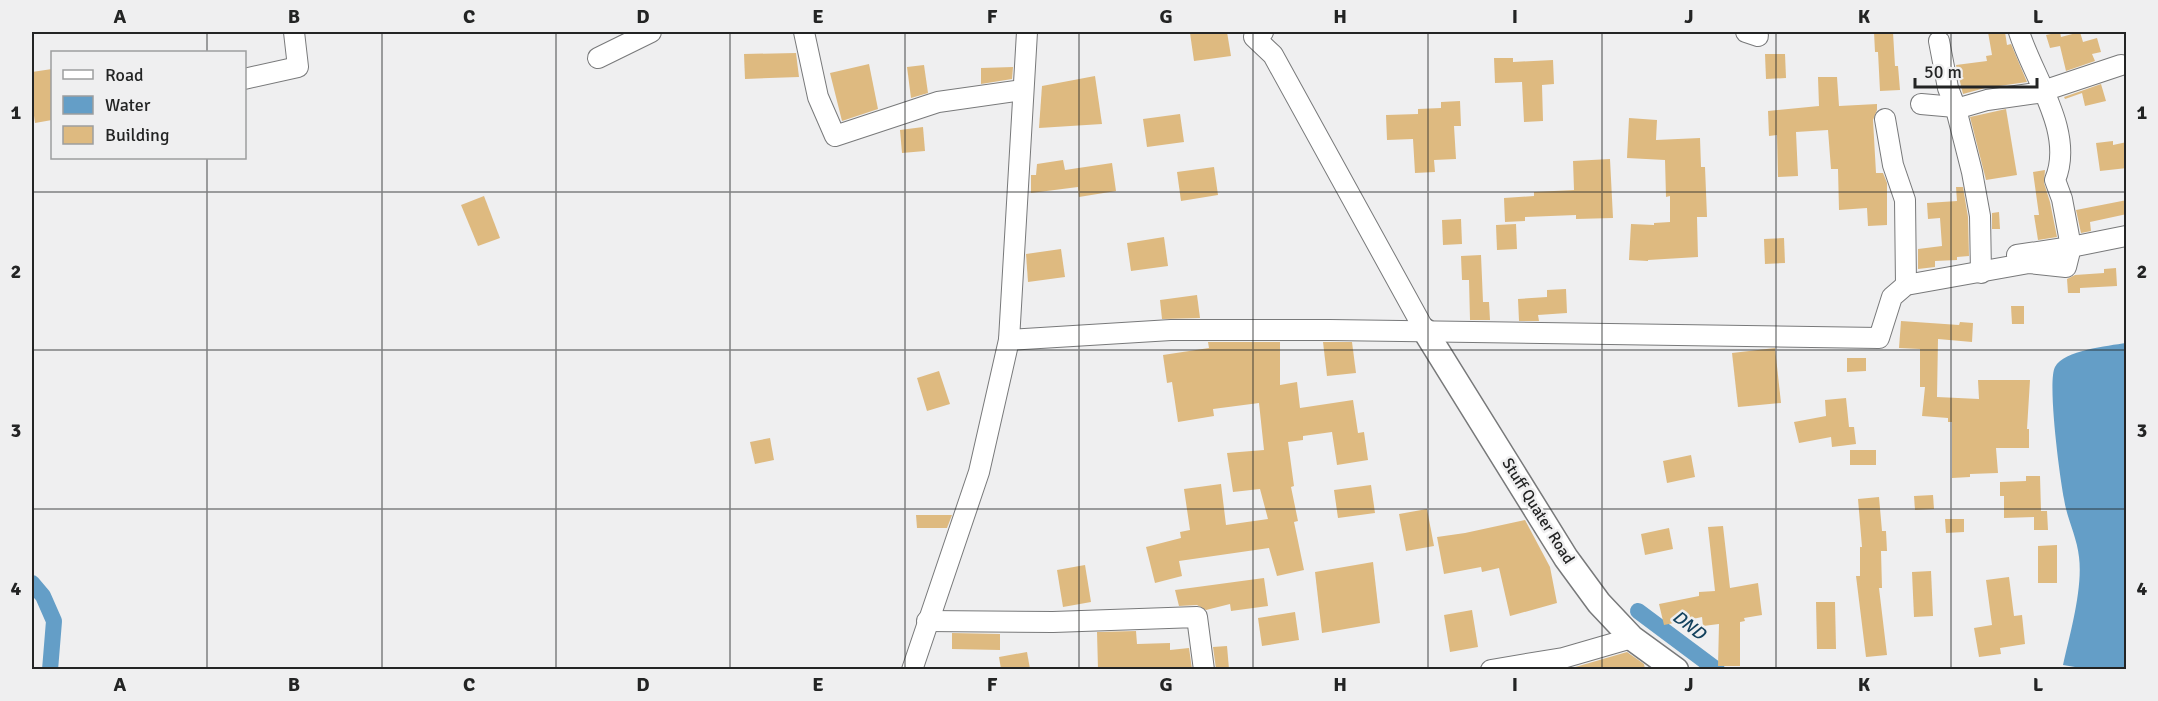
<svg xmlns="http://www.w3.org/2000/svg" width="2158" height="701" viewBox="0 0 2158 701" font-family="Signika,sans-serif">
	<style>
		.water { fill: #649ec7 }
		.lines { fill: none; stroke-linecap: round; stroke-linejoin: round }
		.canal { stroke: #649ec7; stroke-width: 16 }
		.building { fill: #deba80 }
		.minor-casing { stroke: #78797a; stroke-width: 22 }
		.tertiary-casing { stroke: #78797a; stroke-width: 27 }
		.minor { stroke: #fff; stroke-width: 20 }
		.tertiary { stroke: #fff; stroke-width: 24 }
		.grid { fill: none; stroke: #232424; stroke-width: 1.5; stroke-opacity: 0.55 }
		.labels { text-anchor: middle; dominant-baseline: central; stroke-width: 5; stroke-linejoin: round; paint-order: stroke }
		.street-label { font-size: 16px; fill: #232424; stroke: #efeff0 }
		.water-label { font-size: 18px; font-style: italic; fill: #12415d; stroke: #efeff0 }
		.neatline { fill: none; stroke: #232424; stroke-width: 2 }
		.grid-label { font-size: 20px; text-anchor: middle; font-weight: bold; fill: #232424 }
	</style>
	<rect width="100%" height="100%" fill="#efeff0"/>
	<path class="water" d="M2126,343V669H2087L2063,665C2070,634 2083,588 2079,557C2077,537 2067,519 2064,499C2060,479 2047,382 2055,367C2064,350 2108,346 2126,343Z"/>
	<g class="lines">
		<g class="canal">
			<path d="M32,583L43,596L54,621L50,670"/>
			<path d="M1638,611L1717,670"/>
		</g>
	</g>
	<g class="building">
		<path d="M1200,32H1227L1231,56L1194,61L1190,33Z"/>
		<path d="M1874,32H1893L1895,66H1898L1900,90L1880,91L1878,52H1875Z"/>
		<path d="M1988,32H2005L2007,45L2011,44L2027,82L1985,88L1963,94L1956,65L1987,61L1986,56L1992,55Z"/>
		<path d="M2060,32L2061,37L2080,32L2083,42L2097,38L2101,52L2092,54L2095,61L2066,71L2060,46L2050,48L2046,35Z"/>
		<path d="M796,53L799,77L745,79L744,54Z"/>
		<path d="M1765,54H1785L1786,78L1766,79Z"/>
		<path d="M1494,58H1513V62L1553,60L1554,84L1542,85L1543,121L1524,122L1522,82L1495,83Z"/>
		<path d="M869,64L878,109L842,121L830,73Z"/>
		<path d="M924,65L928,93L911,98L907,67Z"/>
		<path d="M1013,67L1012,79L981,84V68Z"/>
		<path d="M52,69V120L35,123L32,101V72Z"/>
		<path d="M1095,76L1102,124L1039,128L1042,86Z"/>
		<path d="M1818,77H1837L1839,106L1877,104V110L1873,120L1876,173H1883L1887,183V225L1868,226L1867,208L1839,210L1838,169H1831L1828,130L1796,132L1798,176L1778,177L1777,135L1769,136L1768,111L1819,106Z"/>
		<path d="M2101,84L2106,101L2085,106L2082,93L2065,99L2064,97Z"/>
		<path d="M1460,101L1461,126H1454L1456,159L1434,160L1435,172L1415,173L1413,139L1387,140L1386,115L1418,114V109L1441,108V102Z"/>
		<path d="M2006,109L2017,175L1986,180L1970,117Z"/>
		<path d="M1180,114L1184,142L1147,147L1143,119Z"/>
		<path d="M1629,118L1657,120L1656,140L1700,138L1701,167H1705L1707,217H1697L1698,257L1648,260V261L1629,260L1631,224L1654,225V223L1670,222V196L1666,197L1665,160L1627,158Z"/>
		<path d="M923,127L925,151L902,153L900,130Z"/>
		<path d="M2113,141V145L2127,142V168L2100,171L2096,143Z"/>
		<path d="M1610,159L1613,218L1576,219V215L1525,217V221L1505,222L1504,198L1534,196V192L1574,190L1573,161Z"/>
		<path d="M1063,160L1065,170L1112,163L1116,191L1079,197L1078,187L1031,193V175H1036L1037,164Z"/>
		<path d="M1214,167L1218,195L1181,201L1177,172Z"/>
		<path d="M2045,170L2044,183L2050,202L2057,237L2038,240L2034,215H2039L2033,172Z"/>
		<path d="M1956,187H1963L1968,217L1969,256L1957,257V260L1935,261V267L1918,269V249L1942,246L1940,218L1928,219L1927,203L1957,201Z"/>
		<path d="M484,196L500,238L478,246L461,205Z"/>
		<path d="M2127,200V214L2090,222L2091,231L2081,233L2076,210Z"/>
		<path d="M1999,212L2000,229H1992V213Z"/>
		<path d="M1461,219L1462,244L1443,245L1442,220Z"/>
		<path d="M1516,224L1517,249L1497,250L1496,225Z"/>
		<path d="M1164,237L1168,266L1131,271L1127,243Z"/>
		<path d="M1784,238L1785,263L1765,264L1764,239Z"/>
		<path d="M1061,249L1065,277L1028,282L1026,254Z"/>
		<path d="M1481,255L1483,302H1489L1490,320H1470L1469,280H1462L1461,256Z"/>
		<path d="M2116,268L2117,286L2080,288V293H2068L2067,279L2075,275L2104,273V269Z"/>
		<path d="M1566,289L1567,313L1538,315L1539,321H1519L1518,299L1547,297V290Z"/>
		<path d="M1197,295L1200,318L1162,319L1160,300Z"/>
		<path d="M2011,306H2024V324H2012Z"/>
		<path d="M1901,321L1959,325L1960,322L1973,323L1972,342L1938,339L1937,397L1979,399L1978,380H2030L2027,429H2029V448H1996L1998,473L1970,474V477L1952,478V422H1948V418L1922,416L1925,387H1920V349L1899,348Z"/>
		<path d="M1208,342H1280V385L1297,382L1300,408L1353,400L1358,433L1364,432L1368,460L1337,465L1332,432L1303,436V440L1288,442L1294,486L1291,487L1298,521L1294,522L1304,570L1277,576L1269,548L1179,561L1182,576L1155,583L1146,547L1181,538L1180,532L1190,530L1184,489L1221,484L1226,525L1268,519L1260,489L1233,492L1227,453L1264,450L1259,403L1213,409L1214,416L1178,422L1172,382L1167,383L1163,355L1209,348Z"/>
		<path d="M1323,342H1352L1356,373L1327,376Z"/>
		<path d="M1775,348L1781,403L1738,407L1732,353Z"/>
		<path d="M1847,358H1866V371L1847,372Z"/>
		<path d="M939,371L950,404L927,411L917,378Z"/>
		<path d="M1846,398L1849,427H1854L1856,444L1832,447L1831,437L1799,443L1794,422L1826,416L1825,400Z"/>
		<path d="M770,438L774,460L755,464L750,442Z"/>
		<rect x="1850" y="450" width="26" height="15"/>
		<path d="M1691,455L1695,477L1667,483L1663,461Z"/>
		<path d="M2026,476H2040L2041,511H2047L2048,530H2034V517L2004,518V496H2000V482L2026,481Z"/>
		<path d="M1371,485L1375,513L1338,518L1334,490Z"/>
		<path d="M1933,495L1934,509L1915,510L1914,496Z"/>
		<path d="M1879,497L1882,531H1886L1887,551H1881L1882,588H1879L1887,655L1866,657L1856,576H1860V547H1862L1858,499Z"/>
		<path d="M1427,509L1434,546L1406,551L1399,514Z"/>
		<path d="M916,515H952L947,528H917Z"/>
		<path d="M1945,519H1964V532L1946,533Z"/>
		<path d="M1525,520L1550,567L1557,603L1510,616L1499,568L1482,572L1481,567L1444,574L1437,537L1465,533Z"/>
		<path d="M1723,526L1730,588L1758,583L1762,615L1744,618L1745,621L1740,622V666H1718L1719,624L1703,626L1702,617L1664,625L1659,604L1699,596V592L1715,591L1708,527Z"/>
		<path d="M1669,528L1673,549L1645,555L1641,534Z"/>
		<path d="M2057,545V583H2038V546Z"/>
		<path d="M1373,562L1380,623L1322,633L1315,572Z"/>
		<path d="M1085,565L1091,602L1063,607L1057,570Z"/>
		<path d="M1931,571L1933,616L1914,617L1912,572Z"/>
		<path d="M2009,577L2014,616L2022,615L2025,644L2000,648L2001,654L1979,657L1974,628L1992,625L1986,580Z"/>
		<path d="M1264,578L1268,606L1231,611L1230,604L1206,610L1197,605L1179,606L1175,590Z"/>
		<path d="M1816,602H1835L1836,649H1817Z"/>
		<path d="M1472,610L1478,647L1450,652L1444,615Z"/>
		<path d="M1295,612L1299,640L1262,646L1258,618Z"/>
		<path d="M1136,631L1137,644L1170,643V650L1189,648L1192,669H1098L1097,632Z"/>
		<path d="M952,633L1000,634V650L952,649Z"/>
		<path d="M1227,646L1229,669H1216L1213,647Z"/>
		<path d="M1027,652L1030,669H1001L999,657Z"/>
		<path d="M1627,652L1644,664L1645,669H1572V668Z"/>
	</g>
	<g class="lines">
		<g class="minor-casing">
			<g id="minor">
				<path d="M804,32L818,97L835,136L938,102L1022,90"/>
				<path d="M1263,32L1254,37L1273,55L1425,331"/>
				<path d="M1746,32L1758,36"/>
				<path d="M1939,41L1948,88L1956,109L1972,172L1980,216L1981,273"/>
				<path d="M598,58L651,32"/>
				<path d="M244,79L298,67L294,32"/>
				<path d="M1921,104L1955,107L1956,109L1987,100L2037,93L2121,65"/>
				<path d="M1885,119L1893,165L1905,200L1906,285"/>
				<path d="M2017,255L2071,247L2126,236"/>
				<path d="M1009,340L1171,330H1330L1879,338L1892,297L1906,285L2029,263L2066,267L2071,247L2062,199L2055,180C2075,132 2033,77 2019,32"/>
				<path d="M927,621L1053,622L1197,617L1204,670"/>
				<path d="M912,670L979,472L1009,340L1027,32"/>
				<path d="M1491,670L1563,658L1632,638"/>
			</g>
		</g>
		<g class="tertiary-casing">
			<path id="tertiary" d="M1425,331L1566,558L1599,603L1632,638L1676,670"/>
		</g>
		<use href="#minor" class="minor"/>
		<use href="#tertiary" class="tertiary"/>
	</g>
	<path class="grid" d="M207,32V52M382,32V670M556,32V670M730,32V670M905,32V670M1079,32V670M1253,32V670M1428,32V670M1602,32V670M1776,32V670M1951,32V670M207,158V670M32,192H2126M32,350H2126M32,509H2126"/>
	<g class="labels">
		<g class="street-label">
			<text transform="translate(1538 511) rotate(58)">Stuff Quater Road</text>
		</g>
		<g class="water-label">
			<text transform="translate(1689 625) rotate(37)">DND</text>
		</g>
	</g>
	<rect width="2158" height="701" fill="none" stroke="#efeff0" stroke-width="66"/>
	<rect x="51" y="51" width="195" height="108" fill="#efeff0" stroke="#9d9e9e" stroke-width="1.5"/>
	<rect x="63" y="70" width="30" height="9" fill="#ffffff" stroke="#9d9e9e" stroke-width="1.5"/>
	<text x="105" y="81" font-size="18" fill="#232424">Road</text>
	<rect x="63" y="96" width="30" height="18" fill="#649ec7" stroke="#9d9e9e" stroke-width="1.5"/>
	<text x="105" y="111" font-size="18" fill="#232424">Water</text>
	<rect x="63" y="126" width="30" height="18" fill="#deba80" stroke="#9d9e9e" stroke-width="1.5"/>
	<text x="105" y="141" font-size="18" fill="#232424">Building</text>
	<path d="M1915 78v9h122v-9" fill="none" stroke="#232424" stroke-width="3"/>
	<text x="1924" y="78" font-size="18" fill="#232424" stroke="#efeff0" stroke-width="4.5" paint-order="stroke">50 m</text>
	<rect x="33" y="33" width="2092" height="635" class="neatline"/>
	<g class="grid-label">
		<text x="120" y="23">A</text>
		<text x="294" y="23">B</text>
		<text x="469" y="23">C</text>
		<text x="643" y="23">D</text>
		<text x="818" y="23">E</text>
		<text x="992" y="23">F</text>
		<text x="1166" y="23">G</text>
		<text x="1340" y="23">H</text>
		<text x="1515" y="23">I</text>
		<text x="1689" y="23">J</text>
		<text x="1864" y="23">K</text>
		<text x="2038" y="23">L</text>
		<text x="16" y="119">1</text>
		<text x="2142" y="119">1</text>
		<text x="16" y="278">2</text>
		<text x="2142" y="278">2</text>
		<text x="16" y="437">3</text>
		<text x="2142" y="437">3</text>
		<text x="16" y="595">4</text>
		<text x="2142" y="595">4</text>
		<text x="120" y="691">A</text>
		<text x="294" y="691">B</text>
		<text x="469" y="691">C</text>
		<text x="643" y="691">D</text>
		<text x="818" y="691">E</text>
		<text x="992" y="691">F</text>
		<text x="1166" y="691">G</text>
		<text x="1340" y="691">H</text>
		<text x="1515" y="691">I</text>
		<text x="1689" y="691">J</text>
		<text x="1864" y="691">K</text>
		<text x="2038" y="691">L</text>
	</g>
</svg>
